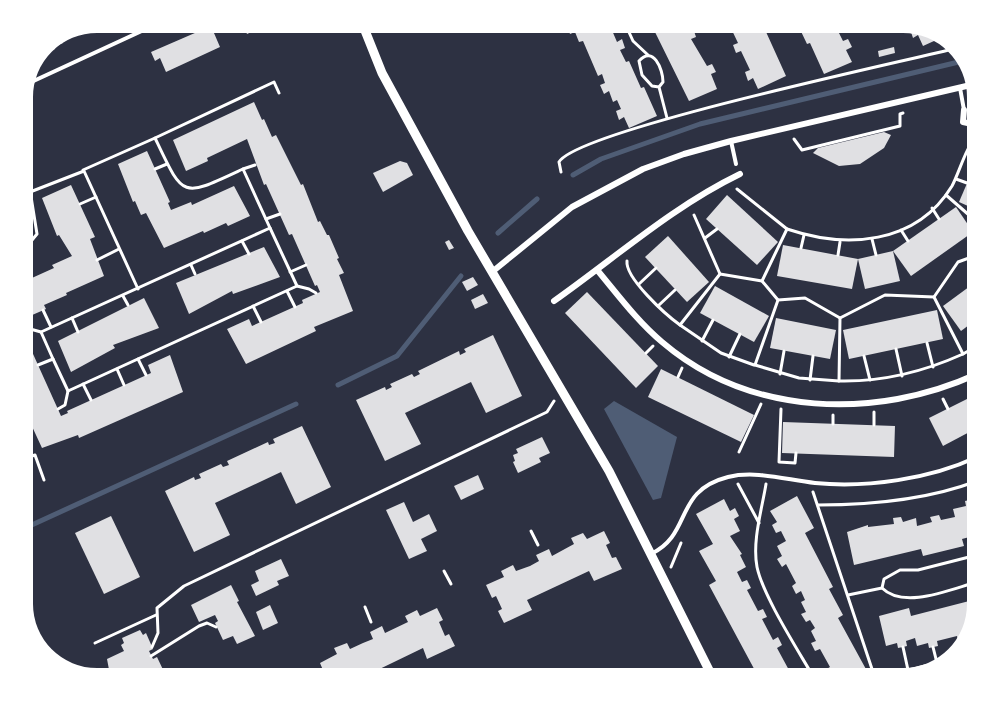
<svg xmlns="http://www.w3.org/2000/svg" width="1000" height="701" viewBox="0 0 1000 701" font-family="'Exo 2',sans-serif">
	<style>
		.water { fill: #4f5d75 }
		.lines { fill: none; stroke-linecap: round; stroke-linejoin: round }
		.stream { stroke: #4f5d75; stroke-width: 5 }
		.building { fill: #e0e0e3 }
		.path { stroke: #fff; stroke-width: 3 }
		.service { stroke: #fff; stroke-width: 4 }
		.minor { stroke: #fff; stroke-width: 6 }
		.tertiary { stroke: #fff; stroke-width: 9 }
	</style>
	<rect width="100%" height="100%" fill="#2d3142"/>
	<path class="water" d="M614,401L677,437L661,498L653,500L604,409Z"/>
	<g class="lines">
		<g class="stream">
			<path d="M573,175L601,159L700,124L967,60"/>
			<path d="M498,233L537,199"/>
			<path d="M338,385L397,356L461,276"/>
			<path d="M23,529L296,404"/>
		</g>
	</g>
	<g class="building">
		<path d="M242,23H272L247,34Z"/>
		<path d="M571,23H604L608,30L611,28L617,42L622,39L625,48L620,50L626,62L629,61L641,88L644,87L657,116L629,128L624,117L619,120L616,111L621,109L617,100L613,102L609,91L604,94L600,85L605,83L602,74L598,76L583,41L579,42L575,32L570,34L567,26Z"/>
		<path d="M642,23H684L688,30L693,28L696,37L691,39L707,66L712,64L716,72L711,74L717,89L689,101L653,28L646,31Z"/>
		<path d="M723,23H762L786,76L758,89L753,78L748,81L745,72L750,70L741,51L736,53L733,45L738,43L729,24L725,26Z"/>
		<path d="M797,23H831L834,30L837,29L843,41L848,39L852,47L846,50L852,62L824,74L810,43L807,44Z"/>
		<path d="M211,26L220,47L166,72L160,58L155,61L151,52Z"/>
		<path d="M916,27L945,36L923,46L918,35L913,38L910,29Z"/>
		<path d="M59,37L63,43L54,47L55,49L41,54L47,41Z"/>
		<path d="M894,47L895,53L879,57L878,51Z"/>
		<path d="M254,102L262,120L264,119L272,137L276,135L301,185L303,184L318,222L320,221L327,235H329L339,258L337,259L344,273L339,275L353,311L314,327L316,331L246,364L227,329L249,319L252,326L303,303L302,300L320,292L317,285L315,286L292,234L289,235L266,184L264,185L247,139L207,158L208,161L186,171L173,140Z"/>
		<path d="M23,114L31,132L23,135Z"/>
		<path d="M884,132L891,135L884,148L860,164L839,166L813,153L818,148Z"/>
		<path d="M147,151L170,202L168,203L171,210L191,202L192,205L234,186L250,216L228,226L226,223L204,233L203,231L164,248L146,213L141,215L135,201L133,202L118,164Z"/>
		<path d="M977,160V210L959,202Z"/>
		<path d="M400,161L407,163L413,175L383,192L373,173Z"/>
		<path d="M71,185L95,237L90,239L104,276L66,293L67,295L44,305L46,309L23,319V282L54,268L52,265L72,256L59,235L57,236L42,198Z"/>
		<path d="M727,195L778,242L757,265L706,219Z"/>
		<path d="M956,207L973,232L911,276L893,251Z"/>
		<path d="M668,236L709,282L687,302L645,257Z"/>
		<path d="M449,240L454,248L449,250L445,242Z"/>
		<path d="M783,245L858,259L852,289L777,276Z"/>
		<path d="M264,247L280,277L233,294L232,291L189,314L176,283Z"/>
		<path d="M893,251L900,281L865,289L858,259Z"/>
		<path d="M473,277L478,285L467,291L462,282Z"/>
		<path d="M977,281V319L961,331L943,306Z"/>
		<path d="M715,286L769,316L754,342L700,313Z"/>
		<path d="M587,292L658,366L636,388L565,313Z"/>
		<path d="M483,294L488,303L475,309L471,300Z"/>
		<path d="M144,298L159,328L113,345L115,348L71,372L58,341Z"/>
		<path d="M937,310L943,339L849,359L843,330Z"/>
		<path d="M776,318L836,330L830,359L770,348Z"/>
		<path d="M493,335L522,396L486,413L471,382L405,413L421,444L385,461L356,400L385,387L386,390L392,387L390,384L412,374L414,377L420,374L418,371L459,351L460,355L466,352L464,349Z"/>
		<path d="M29,345L61,416L68,413L67,411L151,373L148,365L170,355L183,392L79,438L78,435L42,448L23,407V349Z"/>
		<path d="M661,369L754,415L741,442L648,397Z"/>
		<path d="M977,394V428L943,446L929,418Z"/>
		<path d="M783,422L895,426L894,457L782,453Z"/>
		<path d="M302,426L331,487L296,504L281,472L215,503L230,535L194,552L165,491L194,477L195,480L201,478L199,474L221,464L223,467L229,465L227,461L268,442L269,445L275,443L273,439Z"/>
		<path d="M542,437L550,453L539,458L541,462L518,473L513,462L515,461L513,455L518,453L516,449Z"/>
		<path d="M478,475L484,489L461,500L454,486Z"/>
		<path d="M797,496L814,528L805,533L833,587L829,589L843,615L838,618L867,671L852,678H836L834,675L829,678L825,670L830,667L820,649L815,651L811,643L816,641L811,631L815,628L810,620L806,622L801,614L806,612L801,602L805,600L801,591L796,594L792,586L796,583L786,564L782,567L777,559L782,556L777,546L786,541L781,531L776,533L772,525L777,522L770,511Z"/>
		<path d="M724,499L730,511L735,508L739,516L734,519L740,531L730,536L742,554L740,555L746,567L737,572L742,582L747,580L751,588L747,590L758,611L763,609L767,617L762,619L773,640L778,637L782,645L777,648L790,672L795,670L798,678H759L709,585L716,581L699,551L713,544L696,514Z"/>
		<path d="M974,499L975,504L977,503V535L962,539L964,546L923,556L921,549L854,565L847,532L868,525V527L894,524L893,518L901,517L903,522L916,518L917,526L932,522L930,517L939,515L941,520L955,517L953,509L966,506L965,501Z"/>
		<path d="M404,502L413,522L429,514L437,531L421,539L427,551L409,559L386,510Z"/>
		<path d="M111,516L140,577L104,594L75,533Z"/>
		<path d="M604,531L610,543L606,545L612,558L616,557L622,569L594,581L589,571L527,600L532,610L504,623L498,611L502,609L496,596L492,598L486,585L504,577L501,571L513,565L516,571L530,566L539,561L536,555L549,549L552,556L574,544L571,538L583,533L587,539Z"/>
		<path d="M281,559L289,576L277,581L279,585L256,596L251,585L259,581L255,571Z"/>
		<path d="M231,585L239,601L237,602L255,636L237,644L233,636L223,640L215,623L218,621L215,615L199,622L191,605Z"/>
		<path d="M977,599L966,640L958,641L957,636L937,641L938,646L929,648L928,643L917,646L915,638L906,641L907,646L903,647L898,648L897,643L886,646L879,616L909,608L911,616Z"/>
		<path d="M270,605L278,623L263,630L256,612Z"/>
		<path d="M437,608L443,620L439,622L445,636L449,634L455,646L427,659L423,648L361,678H332L330,673L325,675L320,663L337,654L334,648L347,643L350,649L363,643L373,639L370,632L382,626L385,633L408,622L405,616L417,610L420,616Z"/>
		<path d="M140,630L143,635L146,633L153,649L149,651L153,659L157,657L166,676L116,678L110,675L107,659L124,651L121,645L124,643L122,638Z"/>
	</g>
	<g class="lines">
		<g class="path">
			<path d="M628,30L633,41L648,55"/>
			<path d="M659,87L652,86L642,75L639,61C653,45 663,69 663,82L659,87L667,118"/>
			<path d="M794,139L802,150L900,126V114L903,113"/>
			<path d="M155,169L167,164"/>
			<path d="M243,169L255,165"/>
			<path d="M83,170L155,138"/>
			<path d="M561,172L559,162C578,130 903,62 957,48"/>
			<path d="M956,179L967,183"/>
			<path d="M737,189L787,229L762,281"/>
			<path d="M30,192L84,171L138,289"/>
			<path d="M946,195L977,222"/>
			<path d="M80,204L96,197"/>
			<path d="M932,208L939,219"/>
			<path d="M694,215L720,274"/>
			<path d="M266,219L280,214"/>
			<path d="M787,229C846,249 916,245 952,186C959,173 967,144 977,137"/>
			<path d="M901,230L908,241"/>
			<path d="M705,238L717,229"/>
			<path d="M872,239L876,255"/>
			<path d="M242,241L249,254"/>
			<path d="M801,248L804,235"/>
			<path d="M23,251L37,234L29,184H23"/>
			<path d="M838,255L840,242"/>
			<path d="M977,255L958,262L934,297L963,354L977,346"/>
			<path d="M97,260L119,249"/>
			<path d="M627,261C625,278 666,315 680,325"/>
			<path d="M191,265L195,274"/>
			<path d="M290,272L306,265"/>
			<path d="M639,284L656,268"/>
			<path d="M297,286L309,289L316,293"/>
			<path d="M287,291L295,307"/>
			<path d="M123,296L128,305"/>
			<path d="M934,297L885,295L840,318L839,381C883,382 923,372 963,354"/>
			<path d="M253,306L261,322"/>
			<path d="M658,306L675,290"/>
			<path d="M43,310L51,327"/>
			<path d="M72,318L78,332"/>
			<path d="M972,323L977,330"/>
			<path d="M23,327L41,332L270,228L243,169C181,198 184,199 155,138L274,82L279,93"/>
			<path d="M702,341L713,320"/>
			<path d="M927,343L933,367"/>
			<path d="M896,349L902,376"/>
			<path d="M646,353L653,346"/>
			<path d="M864,356L870,380"/>
			<path d="M729,357L740,334"/>
			<path d="M53,359L68,391L297,286L270,228"/>
			<path d="M138,359L146,375"/>
			<path d="M38,365L53,359L41,332"/>
			<path d="M754,365L721,353L680,325L720,274L762,281L778,300"/>
			<path d="M117,369L124,385"/>
			<path d="M780,374L784,351"/>
			<path d="M678,377L682,368"/>
			<path d="M810,380L813,356"/>
			<path d="M839,381L799,378L755,365L778,300L805,298L840,318"/>
			<path d="M83,384L91,400"/>
			<path d="M943,399L948,409"/>
			<path d="M58,409L65,405L68,391"/>
			<path d="M781,409L779,462L795,463L796,453"/>
			<path d="M874,412V425"/>
			<path d="M833,424V415"/>
			<path d="M739,452L761,404"/>
			<path d="M23,459L35,455L44,480"/>
			<path d="M738,484L759,523"/>
			<path d="M766,484C762,509 752,541 757,567C763,596 798,650 814,678"/>
			<path d="M813,492L875,678"/>
			<path d="M818,505C871,505 927,500 977,481"/>
			<path d="M531,531L538,545"/>
			<path d="M671,567L681,543"/>
			<path d="M444,571L451,584"/>
			<path d="M882,588C904,610 951,589 977,582"/>
			<path d="M848,595L882,588L884,579L900,570H918L977,555"/>
			<path d="M365,607L371,622"/>
			<path d="M962,641L963,646"/>
			<path d="M95,643L156,615"/>
			<path d="M152,647L158,633L157,608L184,586L547,412L554,401"/>
			<path d="M903,647L908,670"/>
			<path d="M933,647L937,663"/>
			<path d="M151,656L199,626L207,623L216,627"/>
			<path d="M234,671L238,678"/>
			<path d="M876,678L949,660"/>
		</g>
		<g class="service">
			<path d="M27,84L159,23"/>
			<path d="M960,88L964,110"/>
			<path d="M731,141L736,164"/>
			<path d="M651,554C693,534 673,491 728,477C756,470 787,480 815,483C867,488 930,479 977,457"/>
		</g>
		<g class="minor">
			<path d="M964,110L963,122L977,125"/>
			<path d="M598,271C618,295 638,322 662,342C750,417 876,420 977,374"/>
			<path d="M492,272L572,207L643,169L684,154L731,141L975,84"/>
			<path d="M554,301C615,258 672,207 740,174"/>
		</g>
		<path class="tertiary" d="M362,23L382,73L468,231L609,471L713,678"/>
	</g>
	<path d="M0 0H1000V701H0ZM97 33H903A64 64 0 0 1 967 97V604A64 64 0 0 1 903 668H97A64 64 0 0 1 33 604V97A64 64 0 0 1 97 33Z" fill="#fff" fill-rule="evenodd"/>
</svg>
